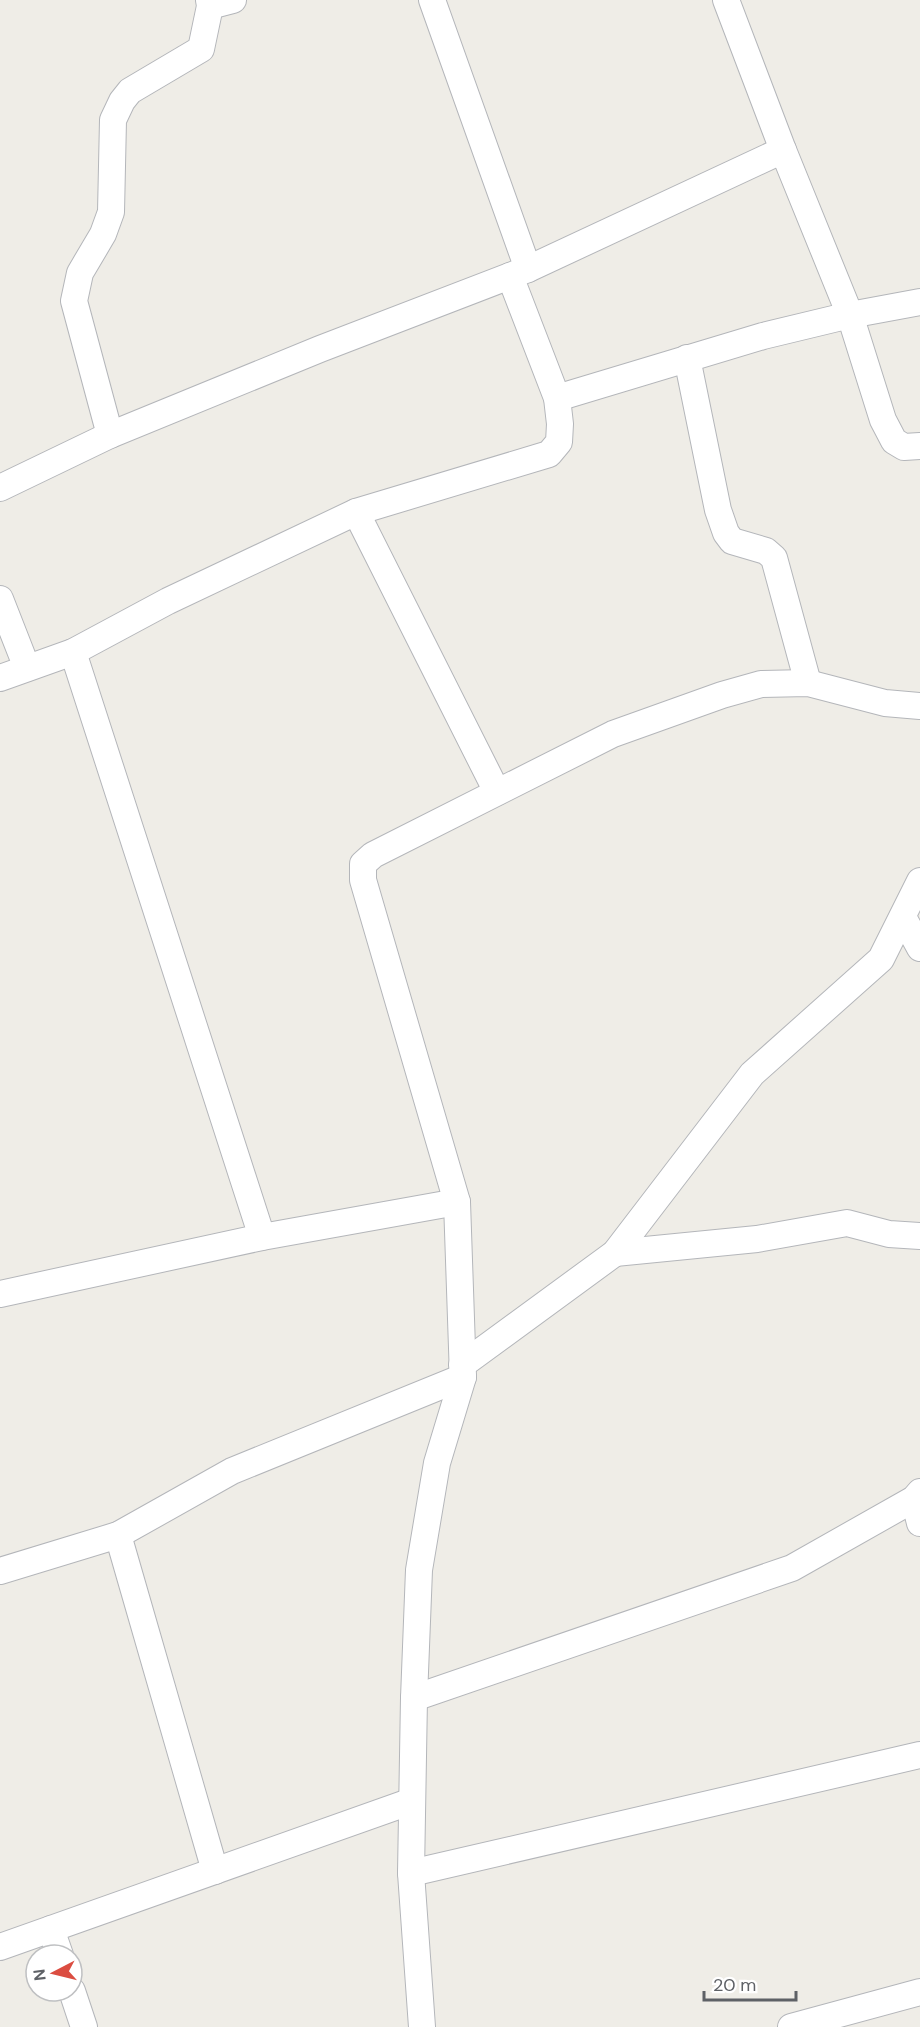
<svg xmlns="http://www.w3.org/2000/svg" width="920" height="2027" viewBox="0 0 920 2027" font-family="'DM Sans',sans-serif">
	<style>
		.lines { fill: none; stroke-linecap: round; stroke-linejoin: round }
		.minor-casing { stroke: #b4b6ba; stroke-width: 28 }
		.minor { stroke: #fff; stroke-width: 26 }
	</style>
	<rect width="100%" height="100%" fill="#efede7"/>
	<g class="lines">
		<g class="minor-casing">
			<g id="minor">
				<path d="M432,0L528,269"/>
				<path d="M726,0L783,150L850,315L883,420L894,441L904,447L920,446"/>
				<path d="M210,6L233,0"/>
				<path d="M687,358L718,510L726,533L732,541L766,551L774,558L808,683"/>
				<path d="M557,398L763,336L850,315L920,302"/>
				<path d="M110,435L74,301L80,273L103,234L111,212L113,120L122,101L130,91L201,49L210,6L209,0"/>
				<path d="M0,488L110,435L320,349L528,269L783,150"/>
				<path d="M356,512L497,792"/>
				<path d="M0,599L27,668"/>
				<path d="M73,652L262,1237"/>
				<path d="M0,678L73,652L168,601L356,512L549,454L559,442L560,424L557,398L510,276"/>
				<path d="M903,917L920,948"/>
				<path d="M615,1253L757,1239L847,1223L889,1234L920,1236"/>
				<path d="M0,1294L262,1237L457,1202"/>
				<path d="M462,1365L615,1253L752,1074L881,959L920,881"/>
				<path d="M914,1499L920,1523"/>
				<path d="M118,1535L215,1871"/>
				<path d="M0,1571L118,1535L232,1471L463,1377"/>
				<path d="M414,1698L792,1568L914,1499L920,1492"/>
				<path d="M411,1873L920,1755"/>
				<path d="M51,1929L60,1955"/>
				<path d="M0,1947L412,1801"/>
				<path d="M72,1991L84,2027"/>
				<path d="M422,2027L411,1873L414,1698L419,1570L437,1463L463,1377L457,1202L363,880V864L373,855L613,734L722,695L761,684L808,683L885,703L920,706"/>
				<path d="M791,2027L920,1992"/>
			</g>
		</g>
		<use href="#minor" class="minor"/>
	</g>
	<g transform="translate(54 1973) rotate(263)"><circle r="28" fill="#ffffff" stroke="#bfc0c2" stroke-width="1.5"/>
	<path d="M0-4.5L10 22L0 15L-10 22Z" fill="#db4d41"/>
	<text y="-9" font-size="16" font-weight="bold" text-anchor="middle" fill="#5e6166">N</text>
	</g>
	<path d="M704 1991v9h92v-9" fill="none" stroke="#5e6166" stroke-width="3"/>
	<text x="713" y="1991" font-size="18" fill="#5e6166" stroke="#ffffff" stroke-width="4.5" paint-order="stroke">20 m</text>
</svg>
